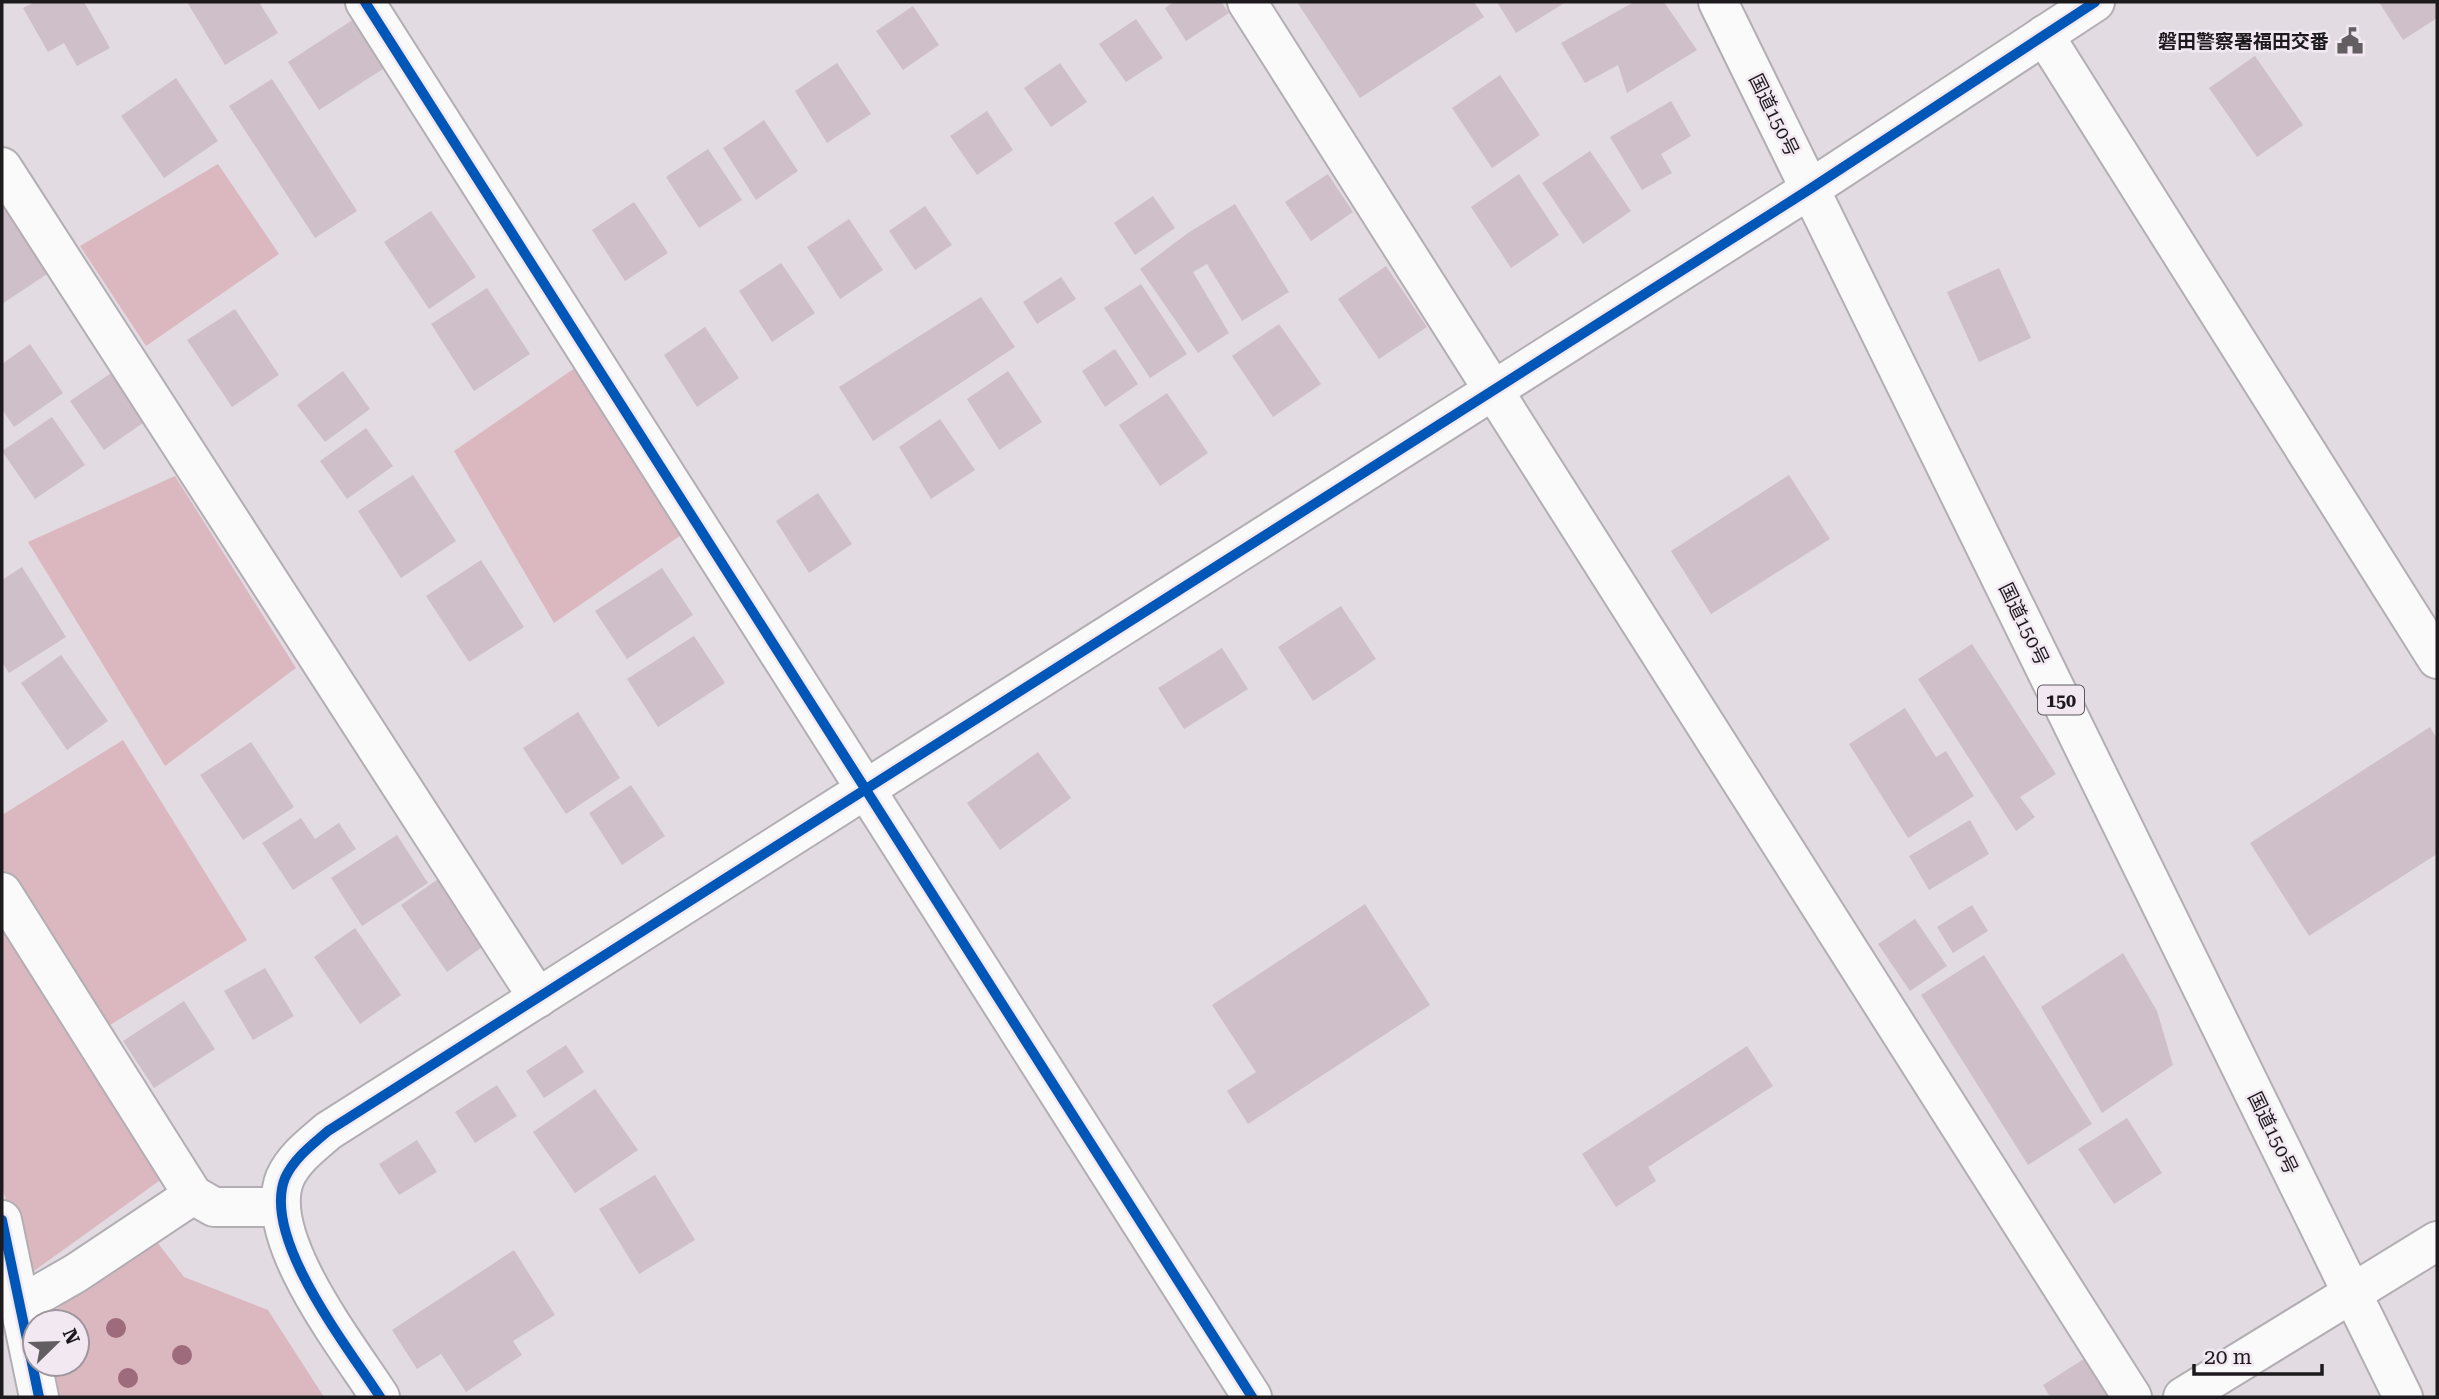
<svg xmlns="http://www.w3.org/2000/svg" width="2439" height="1399" viewBox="0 0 2439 1399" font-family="'Roboto Serif','Noto Sans JP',serif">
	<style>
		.green { fill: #dbb8c0 }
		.building { fill: #cfbfc9 }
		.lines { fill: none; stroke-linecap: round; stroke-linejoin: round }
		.minor-casing { stroke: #b3aeb3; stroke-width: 42 }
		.tertiary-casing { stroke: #b3aeb3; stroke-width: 42 }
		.secondary-casing { stroke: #b3aeb3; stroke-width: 42 }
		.trunk-casing { stroke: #b3aeb3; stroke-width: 42 }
		.minor { stroke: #fbfafb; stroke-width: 38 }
		.tertiary { stroke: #fbfafb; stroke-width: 38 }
		.secondary { stroke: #fbfafb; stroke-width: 38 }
		.trunk { stroke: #fbfafb; stroke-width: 38 }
		.cycleway-casing { stroke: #f2e8f2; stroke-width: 15 }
		.cycleway { stroke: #0057b8; stroke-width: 10 }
		.tree { fill: #9d6b7c }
		.labels { text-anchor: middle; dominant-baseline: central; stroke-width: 5; stroke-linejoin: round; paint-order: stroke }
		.shield { fill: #f2e8f2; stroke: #5d585d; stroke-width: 2 }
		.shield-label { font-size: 18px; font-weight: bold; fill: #1d1a1d }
		.poi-label { font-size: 19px; font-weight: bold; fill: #1d1a1d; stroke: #f2e8f2; text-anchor: end }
		.street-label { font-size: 19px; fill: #1d1a1d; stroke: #f2e8f2 }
	</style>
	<rect width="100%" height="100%" fill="#e2dce2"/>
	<g class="green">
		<path d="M218,164L279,254L146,346L80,246Z"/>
		<path d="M591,357L697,524L554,623L454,451Z"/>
		<path d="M175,476L296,668L165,766L28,542Z"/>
		<path d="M123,740L247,940L102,1030L2,867V815Z"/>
		<path d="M2,922L166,1176L27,1276L2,1186Z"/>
		<path d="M154,1238L184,1277L268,1310L324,1397H59L53,1364H77V1322L40,1321Z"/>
	</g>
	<g class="building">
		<path d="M35,2H84L110,48L77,66L64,43L48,52L23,8Z"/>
		<path d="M187,2H259L278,33L225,65Z"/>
		<path d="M1174,2H1221L1229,13L1186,41L1165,8Z"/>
		<path d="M1297,2H1474L1484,17L1360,98Z"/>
		<path d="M1497,2H1566L1516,33Z"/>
		<path d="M1634,2H1664L1697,50L1627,93L1618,65L1585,83L1561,43Z"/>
		<path d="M2379,2H2437V18L2403,40Z"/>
		<path d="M913,6L939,45L903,70L876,31Z"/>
		<path d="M354,19L386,67L319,110L288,62Z"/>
		<path d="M1136,19L1163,58L1126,82L1099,44Z"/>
		<path d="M2255,56L2303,125L2257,157L2209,88Z"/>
		<path d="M837,63L871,114L827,143L795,91Z"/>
		<path d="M1060,63L1087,102L1051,127L1024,88Z"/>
		<path d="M1500,75L1540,135L1492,168L1452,108Z"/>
		<path d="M176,78L218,141L164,178L121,116Z"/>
		<path d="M272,79L357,211L315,238L229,106Z"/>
		<path d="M1671,101L1691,136L1661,154L1672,173L1642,190L1610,137Z"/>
		<path d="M987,111L1013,150L977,175L950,136Z"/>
		<path d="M764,120L798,171L756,200L723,148Z"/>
		<path d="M708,149L742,200L699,228L666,177Z"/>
		<path d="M1590,151L1631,211L1583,244L1542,183Z"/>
		<path d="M1328,174L1353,212L1311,241L1285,202Z"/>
		<path d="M1519,174L1559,235L1511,268L1471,207Z"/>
		<path d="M2,196L50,272L2,304Z"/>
		<path d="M1153,196L1175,228L1135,255L1114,223Z"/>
		<path d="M634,202L668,253L625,281L592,230Z"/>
		<path d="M1235,204L1289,292L1242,321L1207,264L1193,272L1229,333L1198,353L1140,269L1188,233Z"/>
		<path d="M925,206L952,245L915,270L889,231Z"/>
		<path d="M431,211L476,277L429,309L384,242Z"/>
		<path d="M849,219L883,270L840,299L807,247Z"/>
		<path d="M781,263L815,313L772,342L739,291Z"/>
		<path d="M1386,266L1427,327L1379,359L1338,299Z"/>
		<path d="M1999,268L2031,338L1979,362L1947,292Z"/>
		<path d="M1061,277L1076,299L1037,324L1023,302Z"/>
		<path d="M1141,284L1187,354L1150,378L1104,308Z"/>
		<path d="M487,288L530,354L474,391L431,324Z"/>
		<path d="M981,297L1015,347L873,441L839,387Z"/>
		<path d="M235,309L279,375L232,407L187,340Z"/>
		<path d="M1279,324L1321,384L1273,417L1232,356Z"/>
		<path d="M705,327L739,378L697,407L664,355Z"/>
		<path d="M30,344L63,393L14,427L2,409V364Z"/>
		<path d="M1115,349L1138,384L1105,407L1082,371Z"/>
		<path d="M120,367L153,416L104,450L70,401Z"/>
		<path d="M343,371L370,409L325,442L297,405Z"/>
		<path d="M1008,371L1042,422L999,450L967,399Z"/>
		<path d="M1167,393L1208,453L1160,486L1119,425Z"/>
		<path d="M52,417L85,465L35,499L2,451Z"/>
		<path d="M940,419L975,470L931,499L899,447Z"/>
		<path d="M366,428L393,466L347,499L320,461Z"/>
		<path d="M413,475L456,541L401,578L358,511Z"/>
		<path d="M1789,475L1830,539L1711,614L1671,551Z"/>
		<path d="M818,493L852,544L809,573L776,521Z"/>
		<path d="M481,560L524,627L469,662L426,596Z"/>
		<path d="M22,567L66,637L9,673L2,662V580Z"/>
		<path d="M662,568L693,615L627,659L595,611Z"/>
		<path d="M1341,606L1376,659L1313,701L1278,647Z"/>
		<path d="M694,636L725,683L658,727L627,679Z"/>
		<path d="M1972,644L2056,774L2020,797L2035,817L2016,831L1918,679Z"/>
		<path d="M1222,648L1248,689L1184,729L1158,688Z"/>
		<path d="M61,655L108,721L67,750L21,683Z"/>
		<path d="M1905,708L1936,757L1946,751L1974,796L1908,838L1849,744Z"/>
		<path d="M578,712L620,778L566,814L523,748Z"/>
		<path d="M2430,727L2437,739V854L2309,936L2250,843Z"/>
		<path d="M251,742L294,807L243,840L200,775Z"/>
		<path d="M1038,752L1071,798L1000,850L967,803Z"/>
		<path d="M631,785L665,836L622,865L589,813Z"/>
		<path d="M301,818L315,839L339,823L356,849L293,890L262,843Z"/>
		<path d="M1970,820L1989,854L1929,890L1909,856Z"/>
		<path d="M397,835L428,883L362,926L331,878Z"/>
		<path d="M441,877L488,943L447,972L401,905Z"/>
		<path d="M1365,904L1430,1005L1248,1124L1227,1091L1256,1072L1212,1005Z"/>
		<path d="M1972,905L1988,931L1953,953L1937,927Z"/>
		<path d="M1915,919L1947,966L1910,991L1878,944Z"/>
		<path d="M355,928L401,995L360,1024L314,957Z"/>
		<path d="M2123,953L2157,1011L2173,1065L2102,1113L2041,1007Z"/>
		<path d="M1984,955L2092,1124L2028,1165L1921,995Z"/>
		<path d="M265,968L294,1016L253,1040L224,991Z"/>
		<path d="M184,1001L215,1049L154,1088L123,1041Z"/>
		<path d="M566,1045L584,1072L544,1098L526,1071Z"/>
		<path d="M1747,1046L1773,1086L1648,1167L1656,1181L1616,1207L1582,1154Z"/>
		<path d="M497,1085L517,1116L475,1143L455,1112Z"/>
		<path d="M595,1089L638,1150L575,1193L533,1132Z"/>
		<path d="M2127,1118L2162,1173L2114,1204L2078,1149Z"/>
		<path d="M417,1140L437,1172L399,1195L379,1164Z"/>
		<path d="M655,1175L695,1240L639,1274L599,1209Z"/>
		<path d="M514,1250L555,1315L513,1341L522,1355L466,1392L441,1354L417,1369L392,1330Z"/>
		<path d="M2090,1355L2117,1397H2050L2043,1385Z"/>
	</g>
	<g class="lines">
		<g class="minor-casing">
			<g id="minor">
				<path d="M365,2L1252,1397"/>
				<path d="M1247,2L2132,1397"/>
				<path d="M2044,35L2437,659"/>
				<path d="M2,167L538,998"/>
				<path d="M2,892L193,1195L214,1207H280"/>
				<path d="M22,1304L76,1273L193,1195"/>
				<path d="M2183,1397L2437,1241"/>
			</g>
		</g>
		<g class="tertiary-casing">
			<path id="tertiary" d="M380,1397C348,1347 261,1238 285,1178C294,1158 312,1145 328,1131L1810,189L2095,2"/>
		</g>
		<g class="secondary-casing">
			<path id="secondary" d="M2,1220L39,1397"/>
		</g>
		<g class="trunk-casing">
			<path id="trunk" d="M1718,2L2403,1397"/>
		</g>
		<use href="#minor" class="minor"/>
		<use href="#tertiary" class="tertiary"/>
		<use href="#secondary" class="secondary"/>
		<use href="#trunk" class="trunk"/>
		<g class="cycleway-casing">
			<g id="cycleway">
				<path d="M365,2L1252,1397"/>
				<path d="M2,1220L39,1397"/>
				<path d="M380,1397C348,1347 261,1238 285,1178C294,1158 312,1145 328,1131L1810,189L2095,2"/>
			</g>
		</g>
		<use href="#cycleway" class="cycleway"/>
	</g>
	<g class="tree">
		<circle cx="116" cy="1328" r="10"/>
		<circle cx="182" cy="1355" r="10"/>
		<circle cx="128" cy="1378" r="10"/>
	</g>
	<defs>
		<g id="civic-bare" transform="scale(2.1)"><path d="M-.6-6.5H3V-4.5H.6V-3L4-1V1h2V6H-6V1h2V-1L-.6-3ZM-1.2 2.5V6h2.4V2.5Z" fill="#625e62" stroke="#f2e8f2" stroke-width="2.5" paint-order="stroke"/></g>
	</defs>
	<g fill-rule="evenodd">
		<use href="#civic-bare" x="2350" y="41"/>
	</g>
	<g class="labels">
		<rect class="shield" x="2038" y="685.5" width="46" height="29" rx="5"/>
		<g class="shield-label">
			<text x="2061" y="700">150</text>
		</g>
		<g class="poi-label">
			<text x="2329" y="41">磐田警察署福田交番</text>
		</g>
		<g class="street-label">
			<text transform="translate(1774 115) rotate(64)">国道150号</text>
			<text transform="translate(2024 624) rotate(64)">国道150号</text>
			<text transform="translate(2273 1133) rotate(64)">国道150号</text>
		</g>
	</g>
	<rect width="2439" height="1399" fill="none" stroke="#1d1a1d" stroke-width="7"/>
	<g transform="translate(56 1343) rotate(67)"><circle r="33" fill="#f2e8f2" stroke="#9d969d" stroke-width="2"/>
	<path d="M0-5L12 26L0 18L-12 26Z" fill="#625e62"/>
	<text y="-10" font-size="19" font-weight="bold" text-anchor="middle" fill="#1d1a1d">N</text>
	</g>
	<path d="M2194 1364v10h128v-10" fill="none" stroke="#1d1a1d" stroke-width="3.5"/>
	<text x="2204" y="1364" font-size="21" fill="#1d1a1d" stroke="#f2e8f2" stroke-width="5" paint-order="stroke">20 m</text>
</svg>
